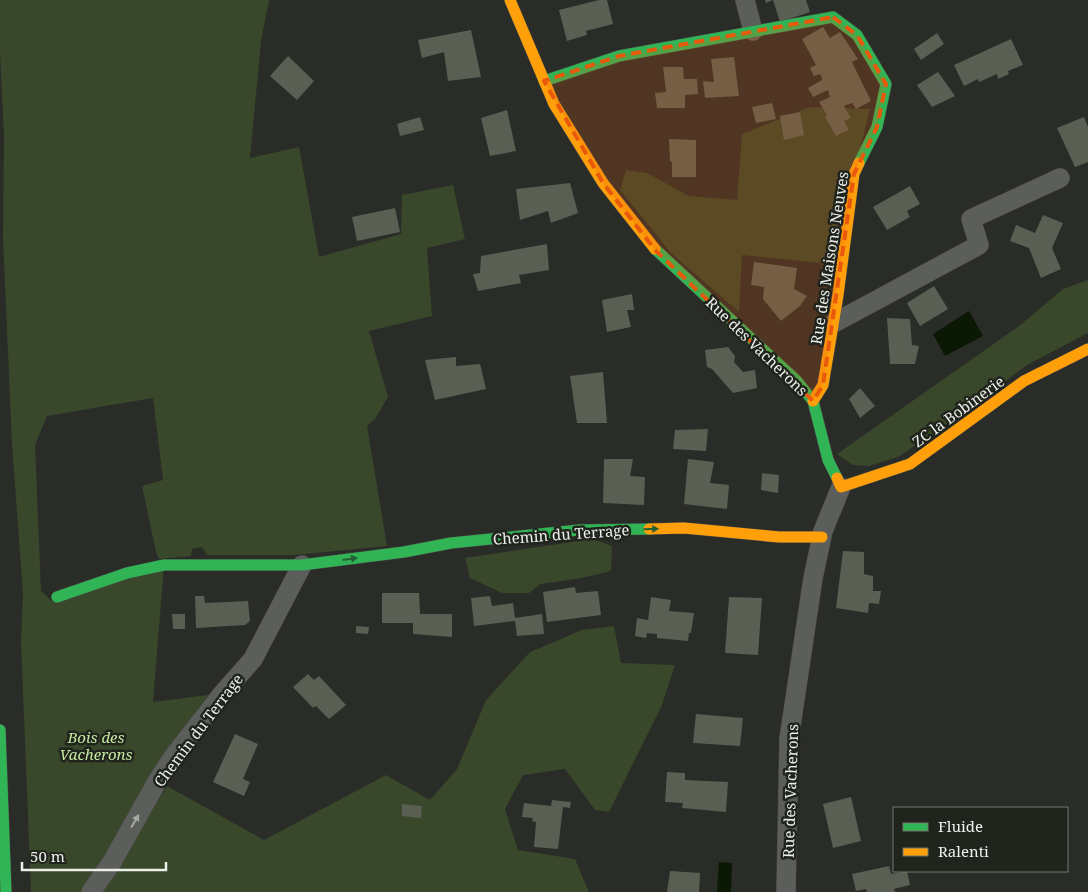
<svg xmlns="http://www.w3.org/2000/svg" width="1088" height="892" viewBox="0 0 1088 892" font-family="'Noto Serif',serif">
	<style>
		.green { fill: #39472a }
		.water { fill: #0b1804 }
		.building { fill: #595f53 }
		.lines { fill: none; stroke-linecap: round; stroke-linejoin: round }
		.street-casing { stroke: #474944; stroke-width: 20 }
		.fast-casing { stroke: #474944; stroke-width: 12 }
		.slow-casing { stroke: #474944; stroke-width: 12 }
		.street { stroke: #5c5e5b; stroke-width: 19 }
		.fast { stroke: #30b455; stroke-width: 11 }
		.slow { stroke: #ff9f0a; stroke-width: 11 }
		.oneway { fill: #265e33 }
		.oneway2 { fill: #a4a7a2 }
		.marked { fill: #e8590c; fill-opacity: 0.2; stroke: #e8590c; stroke-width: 4; stroke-dasharray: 10 6; stroke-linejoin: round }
		.labels { text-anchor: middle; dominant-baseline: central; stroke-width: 5; stroke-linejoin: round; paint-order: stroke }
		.street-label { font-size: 15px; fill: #edf0ea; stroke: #20241d }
		.park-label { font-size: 15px; font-style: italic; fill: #c3e89e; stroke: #20241d }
	</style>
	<rect width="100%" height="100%" fill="#2a2c28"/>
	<g class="green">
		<path d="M0,0H269L261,41L250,158L299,147L319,257L401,234L402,195L453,185L465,239L427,248L432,316L369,331L388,397L375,419L367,426L387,546L295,555H207L202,547L192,549L191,556L159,559L156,552L142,486L163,480L153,398L47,416L35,445L41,591L52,601L164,565L153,702L223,693L81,892H31L21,642L23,594L12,444L3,239L4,136L0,51Z"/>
		<path d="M810,107L870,109L831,264L742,255L739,312L671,253L620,190L626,170L647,173L689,196L737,200L742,134Z"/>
		<path d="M1088,280V333L1027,365L945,426L898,457L869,466L853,465L837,454L1019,326L1063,289Z"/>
		<path d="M592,539L612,546L611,571L582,578L540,584L529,593H502L470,578L465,558Z"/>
		<path d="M614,626L621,663L675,665L662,705L609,812L595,810L565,769L523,775L505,809L518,850L575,859L589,892H102L167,786L264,840L386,775L430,800L457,769L486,700L530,652L582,630Z"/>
	</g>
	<g class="water">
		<path d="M969,311L983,336L945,356L933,334Z"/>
		<path d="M719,862L732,863L731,892H717Z"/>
	</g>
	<g class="building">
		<path d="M599,0H607L613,24L586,31L587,35L567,41L559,10Z"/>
		<path d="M765,0H806L810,12L780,22L773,0L766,3Z"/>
		<path d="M823,27L830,38L840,32L858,59L852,62L871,101L856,109L852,103L844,106L851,118L844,121L849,130L836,136L825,117L827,115L819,102L830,97L828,90L813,97L808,88L822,80V78L820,74L814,76L810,68L816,65L802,39Z"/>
		<path d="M471,30L481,77L448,81L444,52L422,58L418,40Z"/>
		<path d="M937,33L944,44L921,60L914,49Z"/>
		<path d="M1011,39L1023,65L1008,71L1009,74L998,79L997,74L979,82L978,79L964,86L954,65Z"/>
		<path d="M288,56L314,81L297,100L270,76Z"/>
		<path d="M734,57L739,96L705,98L703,81L714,82L711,59Z"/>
		<path d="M663,67H683L684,79H697L698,94L685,95V108H657L655,93L666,92Z"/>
		<path d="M938,72L955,96L932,107L917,85Z"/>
		<path d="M772,103L776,119L756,123L752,107Z"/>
		<path d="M507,110L516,151L490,156L481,118Z"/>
		<path d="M800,112L804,135L784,140L780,116Z"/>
		<path d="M420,117L424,130L400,136L397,124Z"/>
		<path d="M1084,117L1088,127V162L1075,167L1057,128Z"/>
		<path d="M669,139L696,140V177H672V162L670,161Z"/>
		<path d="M570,183L578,213L551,223L548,211L520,220L516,189Z"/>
		<path d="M910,186L920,204L907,211L910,217L887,230L873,207Z"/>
		<path d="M395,208L400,232L357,241L352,217Z"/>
		<path d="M1043,215L1063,223L1052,248L1061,269L1041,278L1029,248L1010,241L1016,225L1035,233Z"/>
		<path d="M547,244L549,270L519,275L521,283L478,291L473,274L480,273L481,256Z"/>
		<path d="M754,262L797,268L794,289L807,296L800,306L781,321L763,299L764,287L751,285Z"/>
		<path d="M934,286L948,309L920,326L907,303Z"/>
		<path d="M632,294L634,310H627L631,327L607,332L602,300Z"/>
		<path d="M887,318L910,319L912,345L919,346L915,364H890Z"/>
		<path d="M728,347L735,356L734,362L743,372L755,370L757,388L733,393L712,369L707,367L705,350Z"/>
		<path d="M456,357V366L480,364L486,389L435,400L425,360Z"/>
		<path d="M603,372L607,423H577L570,376Z"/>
		<path d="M860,388L875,406L860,418L849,399Z"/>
		<path d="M708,429L706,451L673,449L675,430Z"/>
		<path d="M604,459H633L630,476L645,477L644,505L603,503Z"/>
		<path d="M688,459L714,462L710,483L729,485L727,509L684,504Z"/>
		<path d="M762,473L779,475L778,493L761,490Z"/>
		<path d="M843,551L864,552V574L873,576V591H881L879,604L869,603L868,613L836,608Z"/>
		<path d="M575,587L576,593L598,591L601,615L547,622L543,592Z"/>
		<path d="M382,593H419L420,614H452V637L413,634V623H382Z"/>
		<path d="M195,596H204L205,603L248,601L250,621L245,625L196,628Z"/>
		<path d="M490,596L492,606L513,603L515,618L542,614L544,634L517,636L515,621L474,626L471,598Z"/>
		<path d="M651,597L671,600L669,611L694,613L691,633H689L688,641L657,638V634L647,633L646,638L635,636L637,618L648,620Z"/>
		<path d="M729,597L762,598L758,655L725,653Z"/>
		<path d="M172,614H185V629H173Z"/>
		<path d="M356,626L369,627L368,634L356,633Z"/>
		<path d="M308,674L314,680L319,676L346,705L329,719L316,706L313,708L293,687Z"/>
		<path d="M696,714L743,718L740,746L693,743Z"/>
		<path d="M235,734L258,744L243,779L250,782L244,796L213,782Z"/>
		<path d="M667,772L685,773V780L728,782L726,812L682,808L683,803L665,802Z"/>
		<path d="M851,797L861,841L833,848L823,804Z"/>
		<path d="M552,800L571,802L570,808L563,807L558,849L534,847L536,822L532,821L533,818L522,817L524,803L551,806Z"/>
		<path d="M402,804L422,806L421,818L402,816Z"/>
		<path d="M889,866L891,874L907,871L910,885L894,889L895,892H867L866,889L856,891L852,874Z"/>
		<path d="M670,871L700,873L699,892H667Z"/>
	</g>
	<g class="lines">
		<g class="street-casing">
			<g id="street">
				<path d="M745,0L753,31"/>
				<path d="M834,323L979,245L971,219L1060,178"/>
				<path d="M91,892L112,862L158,780L173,757L223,693L253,659L302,565"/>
				<path d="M786,892L789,739L813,578L823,531L841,487"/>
			</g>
		</g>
		<g class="fast-casing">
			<g id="fast">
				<path d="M544,81L619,56L833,17L857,35L886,84L877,127L859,163"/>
				<path d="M655,249L796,380L813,401L828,460L837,478"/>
				<path d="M57,597L127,573L164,565H302L404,552L451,543L579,530L649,529"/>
				<path d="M0,730L6,892"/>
			</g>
		</g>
		<g class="slow-casing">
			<g id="slow">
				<path d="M510,0L554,104L603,183L655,249"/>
				<path d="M813,401L823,385L838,295L854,174L859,163"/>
				<path d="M837,478L841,487L910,464L1024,381L1088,349"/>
				<path d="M649,529L684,528L779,537H822"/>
			</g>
		</g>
		<use href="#street" class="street"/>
		<use href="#fast" class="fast"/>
		<use href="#slow" class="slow"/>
	</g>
	<defs><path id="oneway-solid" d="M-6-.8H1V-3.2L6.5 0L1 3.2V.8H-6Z" transform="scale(1.25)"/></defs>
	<g class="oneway">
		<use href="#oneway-solid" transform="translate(651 529) rotate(-1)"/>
		<use href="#oneway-solid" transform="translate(350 559) rotate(-8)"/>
	</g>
	<use class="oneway2" href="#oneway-solid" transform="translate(135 821) rotate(-60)"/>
	<path class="marked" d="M833,17L857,35L886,84L877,127L854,174L823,385L813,401L656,251L603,183L544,81L619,56Z"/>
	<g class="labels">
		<g class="street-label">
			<text transform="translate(829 258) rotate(-81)">Rue des Maisons Neuves</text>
			<text transform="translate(757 346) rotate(44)">Rue des Vacherons</text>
			<text transform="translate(958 411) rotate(-36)">ZC la Bobinerie</text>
			<text transform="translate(561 534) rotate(-4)">Chemin du Terrage</text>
			<text transform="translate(198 730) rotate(-53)">Chemin du Terrage</text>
			<text transform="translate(790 791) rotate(-88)">Rue des Vacherons</text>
		</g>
		<g class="park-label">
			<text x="96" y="737">Bois des<tspan x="96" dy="17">Vacherons</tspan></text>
		</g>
	</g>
	<rect x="893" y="807" width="175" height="65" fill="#20241d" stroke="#72766f"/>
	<rect x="903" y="823" width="25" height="8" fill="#30b455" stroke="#72766f"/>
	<text x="938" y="832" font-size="15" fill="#edf0ea">Fluide</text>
	<rect x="903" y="848" width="25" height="8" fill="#ff9f0a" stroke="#72766f"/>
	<text x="938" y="857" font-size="15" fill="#edf0ea">Ralenti</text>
	<path d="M22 862v8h144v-8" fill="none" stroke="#edf0ea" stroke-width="2.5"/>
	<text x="30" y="862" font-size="15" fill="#edf0ea" stroke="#20241d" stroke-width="4" paint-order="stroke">50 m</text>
</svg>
